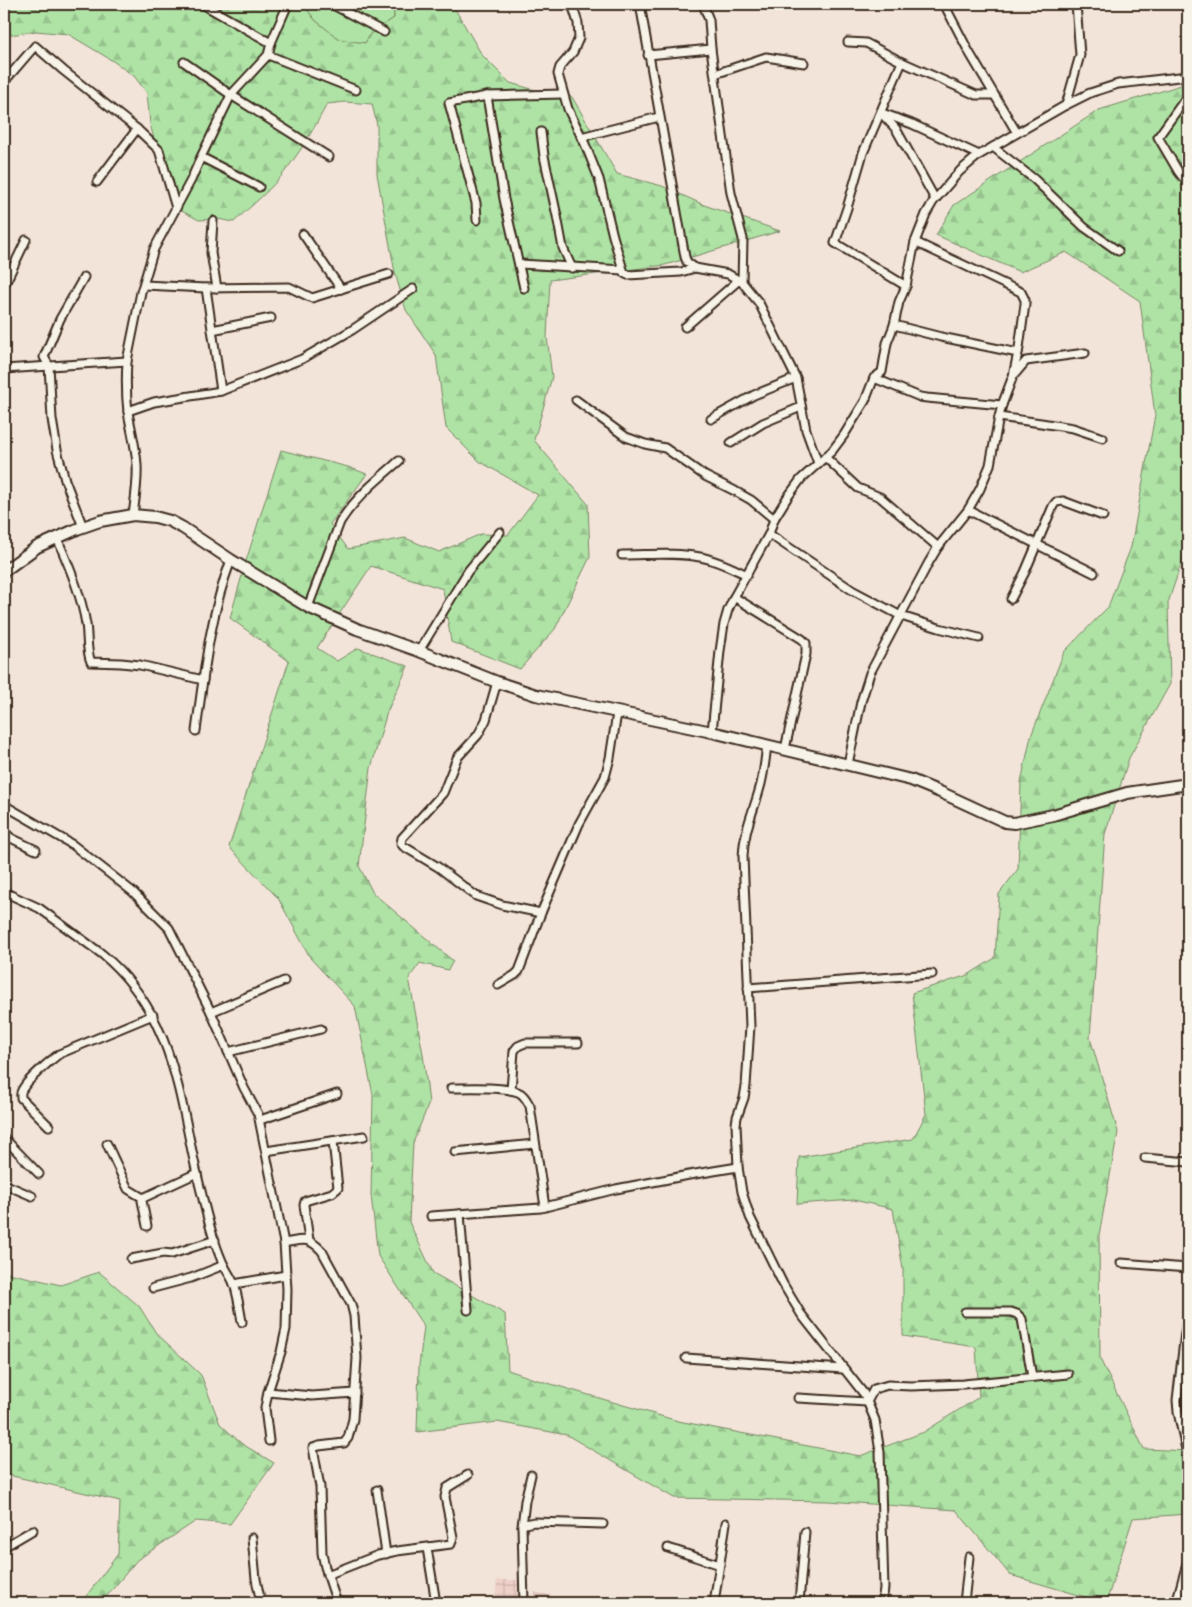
<svg xmlns="http://www.w3.org/2000/svg" width="1192" height="1607" viewBox="0 0 1192 1607" font-family="'Indie Flower',sans-serif">
	<style>
		.industrial { fill: url(#industrial-grid) }
		.green { fill: #afe3a5; stroke: #758662 }
		.forest { fill: url(#forest-firs); stroke: #758662 }
		.lines { fill: none; stroke-linecap: round; stroke-linejoin: round }
		.street-casing { stroke: #3b2a1e; stroke-width: 11 }
		.secondary-casing { stroke: #3b2a1e; stroke-width: 14 }
		.street { stroke: #f7f3e8; stroke-width: 7 }
		.secondary { stroke: #f7f3e8; stroke-width: 10 }
	</style>
	<defs>
		<pattern id="industrial-grid" width="8" height="8" patternUnits="userSpaceOnUse" patternTransform="scale(1.25)"><rect width="8" height="8" fill="#eed2c9"/><path d="M0 4h8M4 0v8" fill="none" stroke="#cdb4ac"/></pattern>
		<pattern id="forest-firs" width="22" height="20" patternUnits="userSpaceOnUse" patternTransform="scale(1.25)"><rect width="22" height="20" fill="#afe3a5"/><path d="M5 1l3.5 6h-7zM16 11l3.5 6h-7z" fill="#97c38e"/></pattern>
	</defs>
	<rect width="100%" height="100%" fill="#f3e4da"/>
	<filter id="ink" filterUnits="userSpaceOnUse"><feTurbulence type="fractalNoise" baseFrequency=".02" numOctaves="2"/><feDisplacementMap in="SourceGraphic" scale="10" xChannelSelector="R" yChannelSelector="G"/><feConvolveMatrix kernelMatrix="1 2 1 2 8 2 1 2 1" color-interpolation-filters="sRGB"/></filter>
	<g filter="url(#ink)">
		<g class="industrial">
			<path d="M497,1580H519V1602L495,1600Z"/>
			<path d="M535,1592L553,1596L552,1603H535Z"/>
		</g>
		<path class="green" d="M303,4H394V18L371,33L365,43L339,40L315,20Z"/>
		<g class="forest">
			<path d="M4,4H303L315,20L339,39L365,43L371,33L394,18V4H452L482,55L510,83L550,94L572,97L617,174L662,186L704,205L780,231L665,265L550,280L547,337L552,377L534,440L588,504L590,557L555,629L520,669L451,642L443,589L371,566L317,648L337,661L358,648L408,666L387,712L371,768L359,866L373,893L453,961L448,970L420,963L409,978L423,1054L429,1103L413,1143L409,1222L433,1273L505,1314L508,1370L534,1379L678,1421L860,1456L924,1432L979,1397L976,1347L903,1336V1269L893,1209L854,1200L797,1204L799,1157L913,1139L926,1114L912,993L968,975L995,958L999,894L1018,869L1021,782L1031,736L1064,652L1108,607L1131,547L1155,415L1140,301L1066,252L1020,272L936,235L954,205L1099,110L1188,83V543L1168,603L1170,684L1129,758L1105,834L1090,1038L1118,1132L1099,1235L1100,1359L1144,1449L1188,1451V1514L1133,1518L1106,1603L1010,1575L956,1510L828,1501L674,1498L567,1435L497,1422L417,1432L419,1365L424,1327L378,1256L371,1195L373,1095L355,1006L311,959L278,898L229,847L289,661L230,618L246,561L281,450L348,467L367,474L330,524L348,549L405,538L439,552L481,534L508,535L538,495L479,461L446,428L436,355L406,310L395,273L377,174V125L372,104L345,102L327,104C315,127 302,149 286,170C273,188 251,206 234,222L218,219L199,220L172,206L150,124L147,93L134,76L113,61L68,34L36,31L4,36Z"/>
			<path d="M4,1272L61,1285L99,1272L139,1306L156,1333L201,1375L220,1424L242,1444L274,1463L230,1524L196,1521L137,1560L101,1603H81L118,1554L120,1501L4,1474Z"/>
		</g>
		<g class="lines">
			<g class="street-casing">
				<g id="street">
					<path d="M202,4L271,43"/>
					<path d="M331,4L384,32"/>
					<path d="M572,4L578,23L579,38L573,52L560,67L558,74L568,109L585,144L599,179L613,236L624,273L628,275L681,272L695,268"/>
					<path d="M640,4L685,257L687,262L695,268L728,274L742,282L759,303L796,378L806,430L818,463"/>
					<path d="M703,4L709,20L711,49L731,193L743,239L742,282"/>
					<path d="M944,4L969,52L1017,133"/>
					<path d="M848,42L866,43L902,62L976,95H994"/>
					<path d="M268,55L356,90"/>
					<path d="M648,55L711,49"/>
					<path d="M184,62L231,95L329,157"/>
					<path d="M902,62L863,153L847,208L835,243L906,286"/>
					<path d="M715,74L766,57L804,63"/>
					<path d="M4,82L35,46L64,71L137,129L159,150L176,208"/>
					<path d="M1188,95L1158,137L1178,171L1188,184"/>
					<path d="M487,96L504,199L524,288"/>
					<path d="M1066,105L1080,55L1076,4"/>
					<path d="M882,113L912,124L979,155"/>
					<path d="M883,115L896,129L935,199"/>
					<path d="M541,132L544,156L557,216L563,248L572,268"/>
					<path d="M581,137L659,117"/>
					<path d="M993,147L1034,179L1084,227L1118,251"/>
					<path d="M201,157L259,187"/>
					<path d="M97,182L137,129"/>
					<path d="M477,220L476,203L449,103L487,96L563,94"/>
					<path d="M213,221L211,253L217,288"/>
					<path d="M303,234L341,289"/>
					<path d="M520,264L623,270"/>
					<path d="M144,285L206,288L289,287L312,298L389,274"/>
					<path d="M4,286L26,240"/>
					<path d="M206,288L221,391"/>
					<path d="M894,325L941,337L1018,353"/>
					<path d="M685,327L739,280"/>
					<path d="M212,330L271,318"/>
					<path d="M4,369L127,361"/>
					<path d="M1015,374L1026,361L1085,353"/>
					<path d="M874,378L920,397L927,398L1002,405"/>
					<path d="M576,400L626,437L645,444L665,448L705,476L735,491L751,500L774,519"/>
					<path d="M128,411L154,402L221,391L302,359L352,330L413,289"/>
					<path d="M999,417L1041,423L1073,428L1103,438"/>
					<path d="M711,419L754,395L796,378"/>
					<path d="M731,443L763,423L801,407"/>
					<path d="M825,457L858,488L880,497L938,547"/>
					<path d="M968,510L1094,573"/>
					<path d="M133,515C135,499 138,482 137,465C136,447 131,430 128,412C126,395 126,378 127,361L141,292L154,249L191,180L201,157L231,95L268,55L271,43L288,4"/>
					<path d="M83,527L65,480L57,450L52,419L49,366L44,357L60,319L84,277"/>
					<path d="M769,534L852,590L901,616L939,628L979,638"/>
					<path d="M57,538C69,566 81,594 86,624C88,636 86,651 91,662L121,663L140,665L203,680"/>
					<path d="M622,555C648,555 675,552 700,557C717,560 732,568 747,575"/>
					<path d="M734,597L802,639L806,643V654L785,749"/>
					<path d="M1011,599L1025,572L1053,506L1056,502L1063,501L1103,516"/>
					<path d="M308,607L340,522C355,498 377,480 399,461"/>
					<path d="M419,651L468,571L500,532"/>
					<path d="M497,682L486,720L478,735L457,758L443,793L402,838L401,843L403,846L438,867L476,896L502,905L541,913"/>
					<path d="M196,731C204,673 210,615 231,560"/>
					<path d="M712,732L720,651L724,624L728,610L734,597L769,534L774,519L787,498L801,479L832,451L844,435L865,401L874,378L882,372L887,343L894,325L899,302L906,286L915,242L926,214L933,202L960,171L979,155L1066,105L1090,93L1118,84L1188,76"/>
					<path d="M767,745C765,760 764,776 759,791C752,815 744,831 743,856L750,1026L746,1086L744,1098L737,1117L736,1124L738,1167L742,1192L750,1217L783,1284L801,1314L864,1394L875,1420L880,1452L884,1588L882,1603"/>
					<path d="M848,764L861,702L870,673L929,562L938,547L968,510L980,489L990,465L999,417L1002,405L1013,376L1019,348L1025,304V300L1021,292L915,242"/>
					<path d="M4,805L73,845L133,892L169,928L211,1012L244,1088L258,1114L284,1243L287,1289L286,1329L281,1352L268,1392L265,1408L269,1441"/>
					<path d="M4,832L11,838L36,850"/>
					<path d="M4,892L39,908L102,954C179,1018 179,1107 202,1195C207,1217 213,1240 222,1261C225,1269 231,1276 234,1284C238,1296 240,1310 242,1322"/>
					<path d="M498,985L515,975L519,971L541,913L579,824L605,777L610,758L617,713"/>
					<path d="M748,988L932,974"/>
					<path d="M211,1012L284,981"/>
					<path d="M228,1052L321,1029"/>
					<path d="M451,1088C468,1088 507,1086 520,1093C525,1096 527,1101 530,1106L545,1207"/>
					<path d="M511,1090L514,1051L518,1046L525,1043H578"/>
					<path d="M260,1120L337,1094"/>
					<path d="M49,1126L21,1098C21,1095 20,1093 22,1090C27,1080 50,1061 59,1054L153,1015"/>
					<path d="M4,1138L39,1174"/>
					<path d="M107,1144L128,1189L143,1198"/>
					<path d="M266,1151L364,1136"/>
					<path d="M455,1152L535,1144"/>
					<path d="M1145,1158L1188,1162"/>
					<path d="M4,1184L32,1196"/>
					<path d="M460,1214L468,1310"/>
					<path d="M431,1216L541,1208L616,1189L689,1175L738,1167"/>
					<path d="M147,1226L142,1201L143,1198L197,1173"/>
					<path d="M309,1240L304,1205L305,1201L332,1193L338,1188L333,1141"/>
					<path d="M284,1243C303,1240 308,1236 322,1251L351,1304L354,1316L357,1358L353,1419L348,1438L344,1443L319,1446L313,1448L320,1487L322,1553L325,1567L337,1603"/>
					<path d="M131,1259L163,1253L172,1254L215,1240"/>
					<path d="M1121,1263L1188,1268"/>
					<path d="M234,1284L286,1275"/>
					<path d="M153,1288L191,1278L224,1265"/>
					<path d="M965,1312H1011L1017,1314L1022,1319L1032,1377"/>
					<path d="M1188,1314L1185,1333L1177,1400L1178,1412L1188,1459"/>
					<path d="M686,1358L843,1369"/>
					<path d="M268,1392L312,1396L355,1393"/>
					<path d="M798,1398L867,1402L874,1389L888,1385L911,1386L963,1384L1068,1374"/>
					<path d="M377,1490L386,1554"/>
					<path d="M522,1526L525,1501L531,1475"/>
					<path d="M252,1538L256,1579L261,1603"/>
					<path d="M4,1547L33,1530"/>
					<path d="M427,1548L436,1603"/>
					<path d="M668,1548L720,1565"/>
					<path d="M327,1575L378,1555L397,1551L451,1544L453,1537L445,1497L447,1488L468,1475"/>
					<path d="M524,1603L522,1526L525,1524L534,1522L603,1524"/>
					<path d="M714,1603L726,1523"/>
					<path d="M799,1603L805,1532"/>
					<path d="M964,1603L969,1557"/>
					<path d="M1176,1603L1188,1560"/>
				</g>
			</g>
			<g class="secondary-casing">
				<path id="secondary" d="M4,571L37,547L77,529L100,521L133,515L155,517L170,521L183,528L231,560L308,607L357,629L419,651L497,682L536,695L712,732L911,780L940,792L1005,822L1014,823L1053,815L1127,793L1188,784"/>
			</g>
			<use href="#street" class="street"/>
			<use href="#secondary" class="secondary"/>
		</g>
	</g>
	<rect width="1192" height="1607" fill="none" stroke="#f7f3e8" stroke-width="20"/>
	<rect x="10" y="10" width="1172" height="1587" fill="none" stroke="#3b2a1e" stroke-width="2" filter="url(#ink)"/>
</svg>
